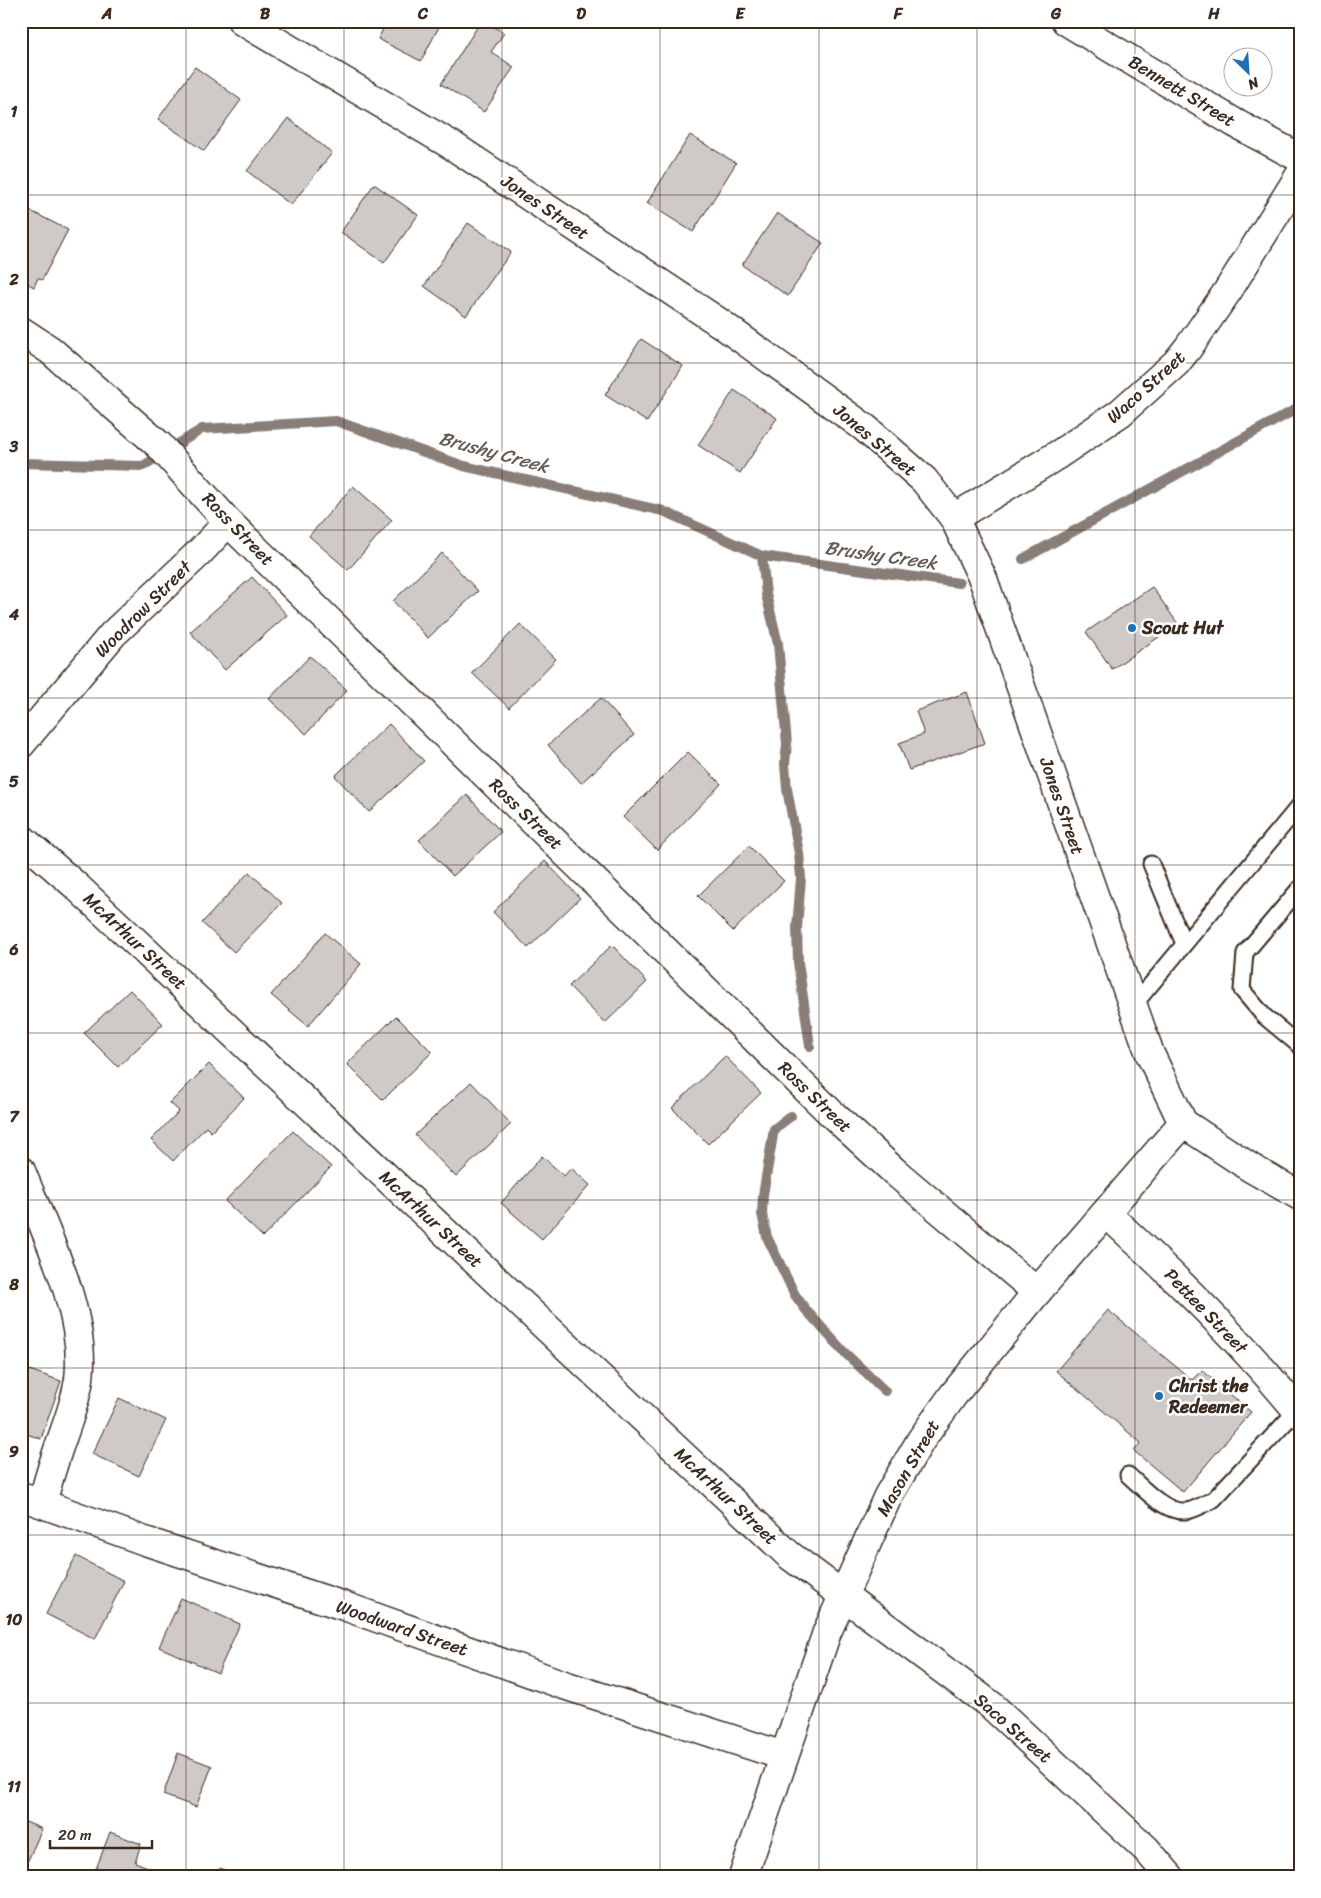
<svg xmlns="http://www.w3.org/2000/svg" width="1321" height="1898" viewBox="0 0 1321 1898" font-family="Sriracha,sans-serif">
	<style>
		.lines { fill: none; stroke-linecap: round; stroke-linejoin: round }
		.stream { stroke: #887e77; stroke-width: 10 }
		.building { fill: #cfcac7; stroke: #3b2a1e }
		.service-casing { stroke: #3b2a1e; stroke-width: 19 }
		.minor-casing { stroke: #3b2a1e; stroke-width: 31 }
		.service { stroke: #fff; stroke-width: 15 }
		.minor { stroke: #fff; stroke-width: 28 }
		.grid { fill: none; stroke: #3b2a1e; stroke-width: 1; stroke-opacity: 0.55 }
		.poi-dot { fill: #1f6fb2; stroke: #fff; stroke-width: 2 }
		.labels { text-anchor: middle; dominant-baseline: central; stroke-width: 5; stroke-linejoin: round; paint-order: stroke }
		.street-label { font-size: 18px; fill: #3b2a1e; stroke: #fff }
		.poi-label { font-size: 18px; font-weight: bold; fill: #3b2a1e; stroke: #fff; text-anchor: start }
		.water-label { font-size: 19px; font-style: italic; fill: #685b52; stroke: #fff }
		.neatline { fill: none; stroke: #3b2a1e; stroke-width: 2 }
		.grid-label { font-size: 16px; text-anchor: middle; font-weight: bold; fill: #3b2a1e }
	</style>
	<rect width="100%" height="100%" fill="#fff"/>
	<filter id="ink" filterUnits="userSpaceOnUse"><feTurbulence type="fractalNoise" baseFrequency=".02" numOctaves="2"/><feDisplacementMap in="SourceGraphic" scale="10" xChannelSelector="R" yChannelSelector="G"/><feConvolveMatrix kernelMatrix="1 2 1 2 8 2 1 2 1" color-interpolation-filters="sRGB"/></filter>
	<g filter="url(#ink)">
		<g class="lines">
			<g class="stream">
				<path d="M21,463L143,466L202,429L336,421L464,466L663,511L762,556L959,583"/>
				<path d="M762,556L766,594L778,644L787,744L785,764L787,789L799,853L801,878L797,928L798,962L810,1046"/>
				<path d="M1023,559L1300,407"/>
				<path d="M791,1116L774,1129L763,1195L762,1214L767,1237L795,1295L806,1310L843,1351L885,1391"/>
			</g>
		</g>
		<g class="building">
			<path d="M387,21H442L421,61L378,39Z"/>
			<path d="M481,21H485L504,33L491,52L514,67L484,112L441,84Z"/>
			<path d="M195,67L241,100L204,151L158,119Z"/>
			<path d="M288,118L332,153L291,205L247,171Z"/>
			<path d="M690,135L736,163L693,232L647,203Z"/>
			<path d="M374,184L418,215L384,263L341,232Z"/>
			<path d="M21,206L68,230L42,280L38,278L34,287L21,280Z"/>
			<path d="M777,213L823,243L788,296L742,265Z"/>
			<path d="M468,223L511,252L466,316L424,286Z"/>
			<path d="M641,339L683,366L647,422L605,395Z"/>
			<path d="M734,390L777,418L740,473L698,445Z"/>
			<path d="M353,486L392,520L348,570L309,536Z"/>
			<path d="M442,553L478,591L428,638L393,601Z"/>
			<path d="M252,577L287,615L225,670L190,632Z"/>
			<path d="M1152,587L1178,624L1112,669L1086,632Z"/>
			<path d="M520,624L556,659L509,708L472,673Z"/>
			<path d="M310,656L347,690L306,734L269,699Z"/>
			<path d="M967,692L985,743L909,770L899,743L924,734L916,711Z"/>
			<path d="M601,698L634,735L581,783L548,745Z"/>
			<path d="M389,724L424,761L369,812L335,776Z"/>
			<path d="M688,752L721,784L657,850L623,817Z"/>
			<path d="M467,795L501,832L453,876L419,840Z"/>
			<path d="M749,846L784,881L733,931L698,896Z"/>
			<path d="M545,861L580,898L528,948L493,912Z"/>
			<path d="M249,872L282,903L234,952L202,923Z"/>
			<path d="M325,933L361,964L308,1026L271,995Z"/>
			<path d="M612,945L647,982L605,1023L569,986Z"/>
			<path d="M130,990L163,1024L118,1067L84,1033Z"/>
			<path d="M396,1016L432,1052L383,1100L347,1064Z"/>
			<path d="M725,1056L761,1093L708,1144L672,1108Z"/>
			<path d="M209,1064L244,1098L211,1132L206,1127L173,1161L151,1140L179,1111L170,1103Z"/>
			<path d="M471,1082L511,1124L456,1177L415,1135Z"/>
			<path d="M293,1131L331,1167L263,1237L225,1201Z"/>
			<path d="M542,1156L564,1176L571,1168L590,1185L542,1239L501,1203Z"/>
			<path d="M1108,1310L1192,1380L1202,1370L1251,1412L1183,1492L1134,1451L1141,1443L1056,1371Z"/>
			<path d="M21,1367L61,1381L41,1439L21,1432Z"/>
			<path d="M119,1398L166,1420L139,1476L92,1454Z"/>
			<path d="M76,1556L124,1581L95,1639L46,1614Z"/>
			<path d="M181,1598L240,1624L218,1673L159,1647Z"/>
			<path d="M178,1753L212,1766L196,1807L163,1795Z"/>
			<path d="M21,1820L42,1829L21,1876Z"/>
			<path d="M110,1832L141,1844L135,1862L153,1869L150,1877H93Z"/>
			<path d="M220,1868L240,1877H216Z"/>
		</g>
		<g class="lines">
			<g class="service-casing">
				<g id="service">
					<path d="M1151,864L1184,944"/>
					<path d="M1300,888L1245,953L1242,990L1264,1016L1300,1046"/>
					<path d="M1133,1006L1300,805"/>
					<path d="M1128,1475C1142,1487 1165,1513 1185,1511C1194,1511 1206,1503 1214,1499L1297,1410"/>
				</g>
			</g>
			<g class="minor-casing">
				<g id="minor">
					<path d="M242,21L453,146L720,323L865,428L924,480L954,518L983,579L1133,1006L1150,1054L1183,1123"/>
					<path d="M1066,21L1235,123L1300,158"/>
					<path d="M21,331L50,350L159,445L228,522L832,1114L895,1172L1037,1292"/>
					<path d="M954,518L1059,454L1120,413L1176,363L1188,348L1227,292L1300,175"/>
					<path d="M21,744L113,634L199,553L228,522"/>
					<path d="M21,838L75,885L789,1555L992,1706L1146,1849L1170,1877"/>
					<path d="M1183,1123L1251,1168L1300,1196"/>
					<path d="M21,1171C45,1232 87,1313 79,1379C75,1407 63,1433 55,1459C50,1474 46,1489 42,1503"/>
					<path d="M1106,1213C1174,1276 1241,1341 1300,1414"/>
					<path d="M21,1496L145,1541L344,1606L564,1685L784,1756"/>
					<path d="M743,1877L827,1632L888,1496L921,1440L954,1394L1037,1292L1183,1123"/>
				</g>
			</g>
			<use href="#service" class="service"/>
			<use href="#minor" class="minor"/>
		</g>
	</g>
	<path class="grid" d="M186,21V1877M344,21V1877M502,21V1877M660,21V1877M819,21V1877M977,21V1877M1135,21V1877M21,195H1300M21,363H1300M21,530H1300M21,698H1300M21,865H1300M21,1033H1300M21,1200H1300M21,1368H1300M21,1535H1300M21,1703H1300"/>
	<g class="poi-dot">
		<circle cx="1132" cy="628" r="5"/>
		<circle cx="1159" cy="1396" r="5"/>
	</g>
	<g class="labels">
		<g class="street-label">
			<text transform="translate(1182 91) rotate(31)">Bennett Street</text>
			<text transform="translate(545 207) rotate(34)">Jones Street</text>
			<text transform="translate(1146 387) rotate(-42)">Waco Street</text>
			<text transform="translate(875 440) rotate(40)">Jones Street</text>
			<text transform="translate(238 529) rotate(46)">Ross Street</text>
			<text transform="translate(143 609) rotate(-45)">Woodrow Street</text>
			<text transform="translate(1062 806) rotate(71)">Jones Street</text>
			<text transform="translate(526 814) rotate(44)">Ross Street</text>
			<text transform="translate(135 941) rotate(43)">McArthur Street</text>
			<text transform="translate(815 1097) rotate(44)">Ross Street</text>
			<text transform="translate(431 1219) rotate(43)">McArthur Street</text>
			<text transform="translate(1206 1311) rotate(46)">Pettee Street</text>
			<text transform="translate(908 1468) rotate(-60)">Mason Street</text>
			<text transform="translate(726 1496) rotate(43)">McArthur Street</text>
			<text transform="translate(402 1628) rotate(19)">Woodward Street</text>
			<text transform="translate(1013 1728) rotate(41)">Saco Street</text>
		</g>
		<g class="poi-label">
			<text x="1142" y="628">Scout Hut</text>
			<text x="1169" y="1386">Christ the<tspan x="1169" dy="21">Redeemer</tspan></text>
		</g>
		<g class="water-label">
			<text transform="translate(494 452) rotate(15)">Brushy Creek</text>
			<text transform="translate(881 555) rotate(8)">Brushy Creek</text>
		</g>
	</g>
	<rect width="1321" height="1898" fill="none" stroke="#fff" stroke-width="55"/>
	<g transform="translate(1248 72) rotate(155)"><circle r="24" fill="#ffffff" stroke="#b1aaa5"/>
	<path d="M0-4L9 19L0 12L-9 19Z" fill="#1f6fb2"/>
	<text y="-8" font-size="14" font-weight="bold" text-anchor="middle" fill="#3b2a1e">N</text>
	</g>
	<path d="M50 1840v8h102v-8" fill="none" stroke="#3b2a1e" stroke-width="2.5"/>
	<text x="58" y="1840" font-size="15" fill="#3b2a1e" stroke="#ffffff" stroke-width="4" paint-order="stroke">20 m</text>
	<rect x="28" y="28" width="1266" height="1842" class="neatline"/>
	<g class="grid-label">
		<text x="107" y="19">A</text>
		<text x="265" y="19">B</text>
		<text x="423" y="19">C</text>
		<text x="581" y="19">D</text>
		<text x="740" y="19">E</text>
		<text x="898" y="19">F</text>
		<text x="1056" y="19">G</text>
		<text x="1214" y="19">H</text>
		<text x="14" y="117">1</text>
		<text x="14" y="285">2</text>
		<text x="14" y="452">3</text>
		<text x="14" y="620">4</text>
		<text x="14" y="787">5</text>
		<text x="14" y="955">6</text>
		<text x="14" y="1122">7</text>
		<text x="14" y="1290">8</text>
		<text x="14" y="1457">9</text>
		<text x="14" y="1625">10</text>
		<text x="14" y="1792">11</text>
	</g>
</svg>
